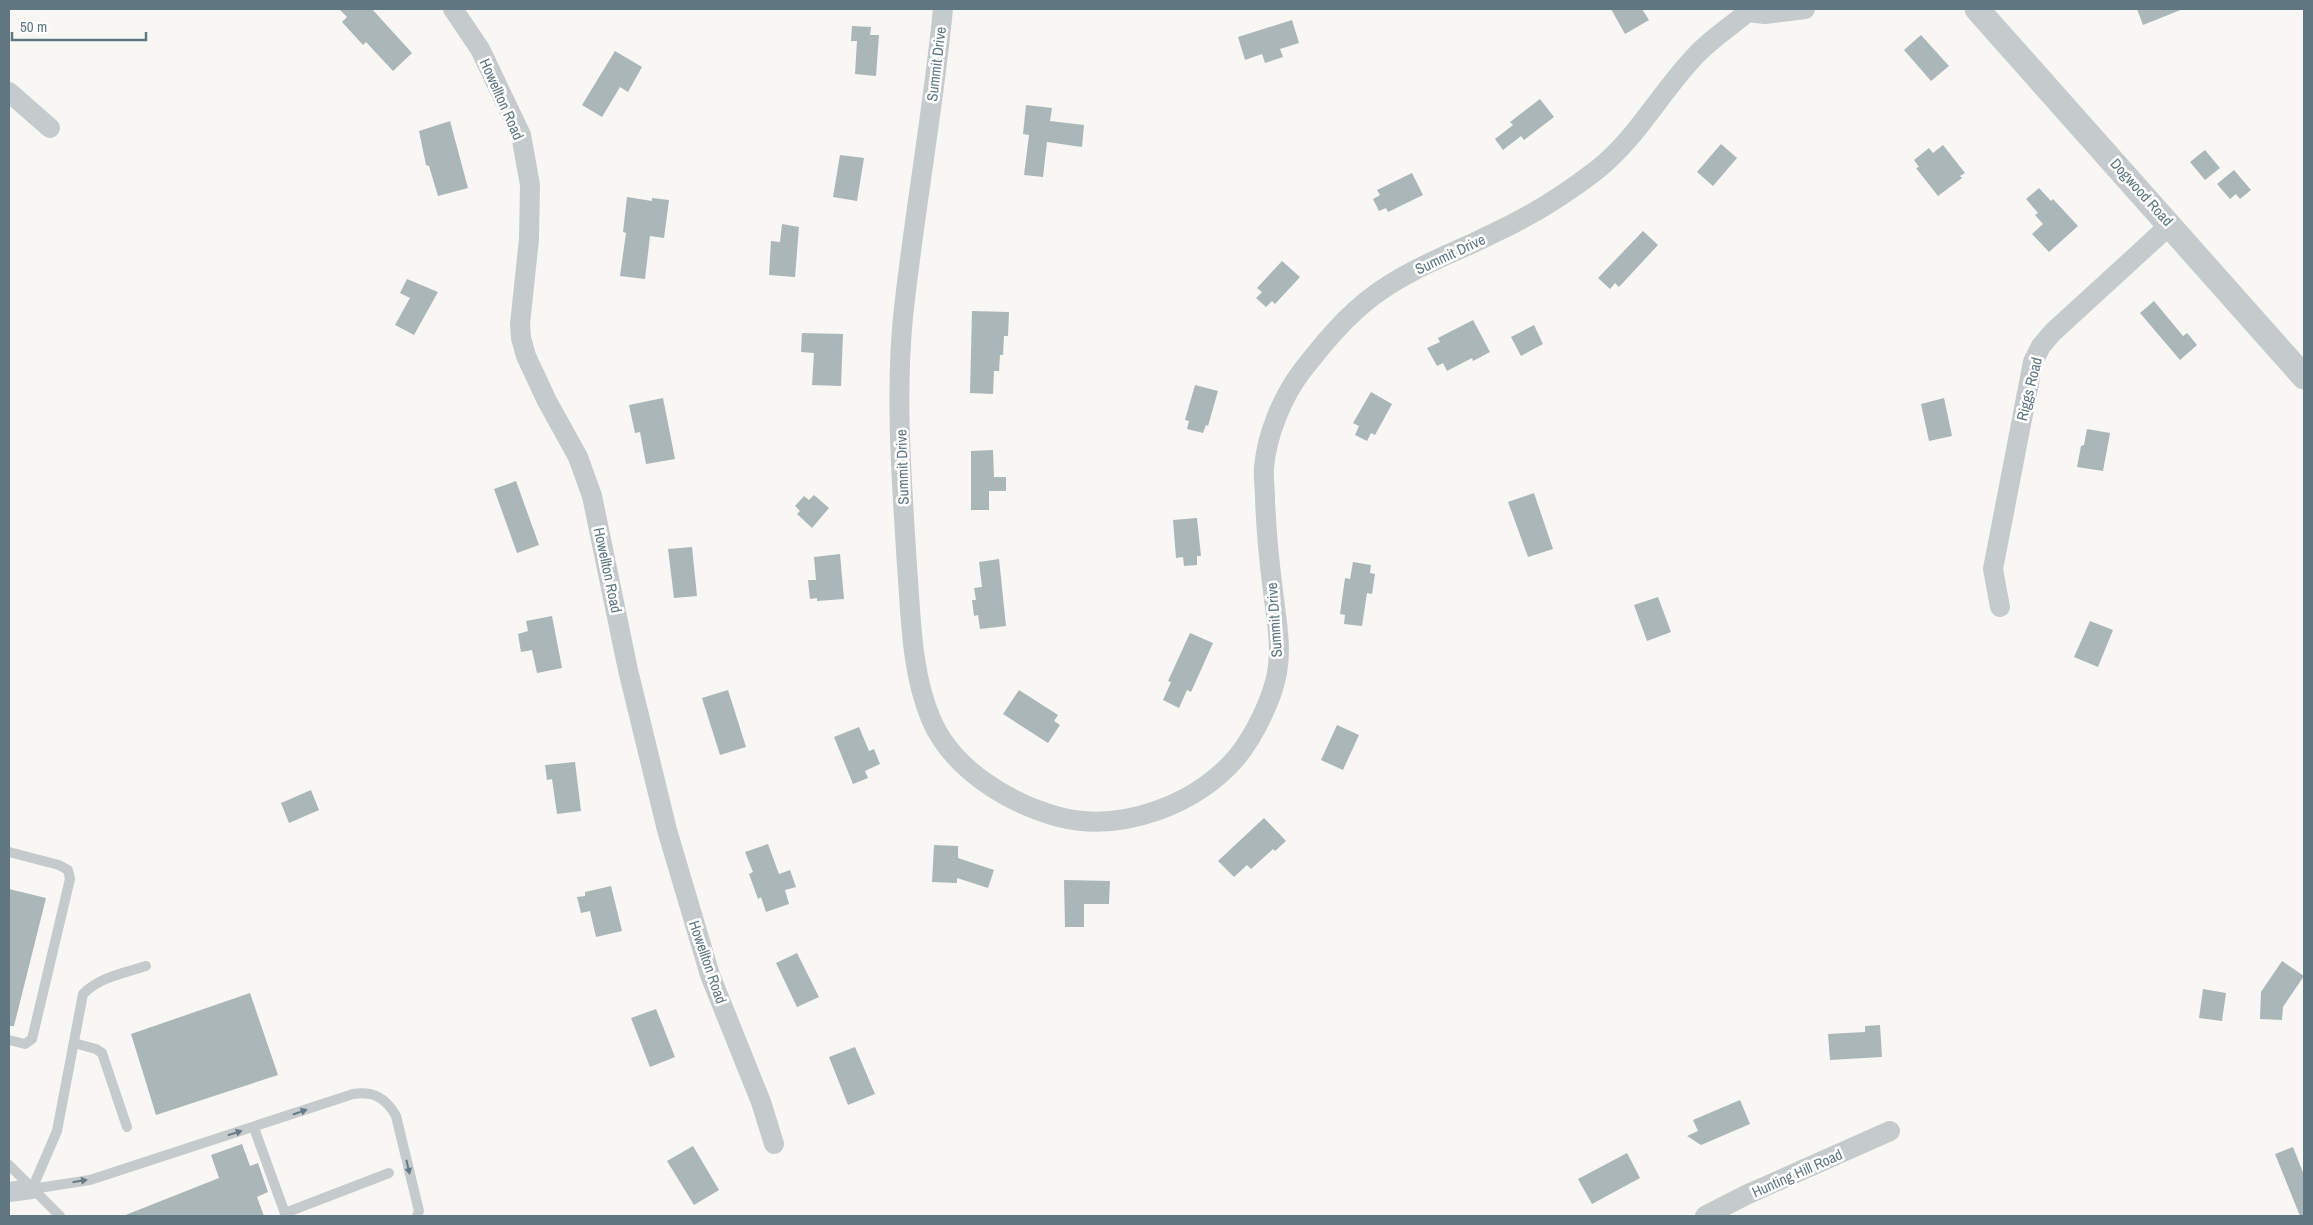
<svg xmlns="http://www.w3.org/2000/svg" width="2313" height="1225" viewBox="0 0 2313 1225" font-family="'Archivo Narrow',sans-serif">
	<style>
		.building { fill: #abb6b9 }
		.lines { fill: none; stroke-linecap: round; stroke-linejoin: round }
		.service { stroke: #c5cacc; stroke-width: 10 }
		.minor { stroke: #c5cacc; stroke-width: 20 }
		.tertiary { stroke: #c5cacc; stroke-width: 25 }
		.oneway { fill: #657a85 }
		.labels { text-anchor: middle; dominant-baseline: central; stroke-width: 5; stroke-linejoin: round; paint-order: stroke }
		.street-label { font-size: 15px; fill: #607681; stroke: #fff }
	</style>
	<rect width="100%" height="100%" fill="#f8f7f4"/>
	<g class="building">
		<path d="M339,9H372L412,53L393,71L366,42L363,45L342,22L347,17Z"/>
		<path d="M1611,9H1642L1649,20L1625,34Z"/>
		<path d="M2137,9H2183L2143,25Z"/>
		<path d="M1292,20L1299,43L1280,49L1283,57L1265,63L1262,54L1245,60L1238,37Z"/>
		<path d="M852,26L871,27L870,35H879L876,76L855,74L857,41H851Z"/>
		<path d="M1921,35L1949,66L1931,81L1904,50Z"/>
		<path d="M615,51L642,67L628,92L620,87L602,117L582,105Z"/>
		<path d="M1540,99L1554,117L1524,140L1521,136L1503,150L1495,139L1513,125L1510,122Z"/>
		<path d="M1026,105L1052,108L1050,121L1084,125L1082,147L1047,142L1043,177L1024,175L1029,135L1023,134Z"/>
		<path d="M450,121L468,188L438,196L429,166L426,165L419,131Z"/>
		<path d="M1721,144L1737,158L1713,186L1697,172Z"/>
		<path d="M1943,145L1965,173L1960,176L1962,178L1938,196L1916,168L1919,167L1914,160L1929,148L1933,153Z"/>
		<path d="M2205,150L2220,168L2205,180L2190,162Z"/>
		<path d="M840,155L864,158L857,201L833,197Z"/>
		<path d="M2234,170L2251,190L2240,199L2236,194L2230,199L2217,184Z"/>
		<path d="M1412,173L1423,195L1388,212L1386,208L1379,211L1373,199L1380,195L1377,190Z"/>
		<path d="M2039,188L2051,201L2053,199L2078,226L2049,252L2032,234L2043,224L2035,215L2038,213L2026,199Z"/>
		<path d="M627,197L652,201V198L669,200L664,238L650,236L645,279L620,276L626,233L623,232Z"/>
		<path d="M782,224L799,227L795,277L769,275L771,241L780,242Z"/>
		<path d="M1643,231L1658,245L1619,287L1615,283L1610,289L1598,278Z"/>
		<path d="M1282,261L1300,277L1275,304L1272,301L1266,307L1256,298L1262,292L1257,288Z"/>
		<path d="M407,279L438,292L414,335L395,325L410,298L400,293Z"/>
		<path d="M2154,301L2183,336L2187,333L2197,345L2180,360L2140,313Z"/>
		<path d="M972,311L1009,312L1008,336H1004L1003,355H1000L999,371H994L993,394L970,393Z"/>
		<path d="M1473,320L1490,352L1473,361L1472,358L1447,371L1443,363L1437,366L1427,348L1440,342L1438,338Z"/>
		<path d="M1534,325L1543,344L1521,356L1511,337Z"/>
		<path d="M802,333L843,334L841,386L812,385L814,353L801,352Z"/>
		<path d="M1195,385L1218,391L1208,426L1206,425L1203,433L1187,429L1189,421L1185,420Z"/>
		<path d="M1371,392L1392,404L1375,435L1371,433L1367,441L1355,435L1359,426L1353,423Z"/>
		<path d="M663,398L675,459L646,464L640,432L635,433L629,405Z"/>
		<path d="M1944,398L1952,436L1929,441L1921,404Z"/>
		<path d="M2087,429L2110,433L2103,471L2077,467L2081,446L2084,445Z"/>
		<path d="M993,450L994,477H1006V491H989V510H971V451Z"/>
		<path d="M516,481L539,545L517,553L494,489Z"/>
		<path d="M1534,493L1553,549L1528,557L1508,502Z"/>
		<path d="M814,495L829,508L812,528L797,514L800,511L795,506L804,496L809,500Z"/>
		<path d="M1197,518L1201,556H1197V565L1184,566L1183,557L1176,558L1173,520Z"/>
		<path d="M692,547L697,596L674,598L668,549Z"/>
		<path d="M840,554L844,599L817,601V598L810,599L808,580H816L814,557Z"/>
		<path d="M999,559L1006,626L980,629L978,615L974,616L972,600H976L974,588L982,587L979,562Z"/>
		<path d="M1353,562L1371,565L1370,573L1375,574L1372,594L1367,593L1362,626L1344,624L1345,615L1340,614L1345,578L1350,579Z"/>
		<path d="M1658,597L1671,632L1647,641L1634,605Z"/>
		<path d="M552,616L562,668L537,673L532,650L521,652L518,634L528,631L526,621Z"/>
		<path d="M2090,621L2113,630L2098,667L2074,657Z"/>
		<path d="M1190,633L1213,643L1191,692L1187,690L1179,708L1163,700L1171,682L1168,681Z"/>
		<path d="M728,690L746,747L720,755L702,698Z"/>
		<path d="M1019,690L1058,715L1054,721L1060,725L1048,743L1003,714Z"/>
		<path d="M1337,725L1359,735L1343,770L1321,760Z"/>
		<path d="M859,727L869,751L874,749L880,764L865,771L868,778L853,784L834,737Z"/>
		<path d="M575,762L581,811L557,814L552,779L547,780L545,765Z"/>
		<path d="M311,790L319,810L289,823L281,803Z"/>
		<path d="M1264,818L1286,841L1275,851L1273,849L1251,869L1247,865L1234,877L1218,861Z"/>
		<path d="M768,844L779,874L790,870L796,887L785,890L789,904L766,912L761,897L758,899L749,874L753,872L745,852Z"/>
		<path d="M934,845L958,846V858L994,870L988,888L957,878V883L932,882Z"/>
		<path d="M1064,880L1110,881L1109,904H1084V927H1065Z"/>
		<path d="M611,886L622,931L596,937L590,911L581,913L577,897L585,896V892Z"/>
		<path d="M9,889L46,898L14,1026H9Z"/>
		<path d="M797,953L819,997L797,1007L776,963Z"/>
		<path d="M2282,961L2304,976L2283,1007L2282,1020L2260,1019L2261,992Z"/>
		<path d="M2203,989L2226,993L2222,1021L2199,1018Z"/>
		<path d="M250,993L278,1075L156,1115L131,1034Z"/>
		<path d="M656,1009L675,1057L650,1067L631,1018Z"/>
		<path d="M1880,1025L1882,1057L1830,1060L1828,1034L1865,1032V1026Z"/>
		<path d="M855,1047L875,1094L848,1105L829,1057Z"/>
		<path d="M1740,1100L1750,1124L1701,1145L1687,1136L1698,1131L1693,1120Z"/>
		<path d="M242,1144L250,1166L258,1163L268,1192L257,1197L264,1216H123L219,1178L211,1155Z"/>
		<path d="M693,1146L719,1190L694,1205L667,1161Z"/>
		<path d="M2293,1147L2304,1175V1216H2300L2275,1154Z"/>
		<path d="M1627,1153L1640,1178L1592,1204L1578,1179Z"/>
	</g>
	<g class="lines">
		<g class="service">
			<path d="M9,852L59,865L68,870L70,879L32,1039L25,1044L9,1040"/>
			<path d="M74,1043L96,1049L102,1053L127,1127"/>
			<path d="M254,1128L286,1216"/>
			<path d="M9,1165L60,1216"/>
			<path d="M32,1189L90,1180L353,1094C374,1091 386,1098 396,1116L419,1211L417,1216"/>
			<path d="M32,1189L57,1131L83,994C100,977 124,973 146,966"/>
			<path d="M285,1213L389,1173"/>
		</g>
		<g class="minor">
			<path d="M453,9L480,49L521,135L530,185L529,239L520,324L521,338L526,356L547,401L578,457L592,496L628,670L667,830L710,975L761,1102L774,1144"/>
			<path d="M943,9C933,112 914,214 903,317C895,400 902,484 907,566C911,616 911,672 931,719C952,769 1008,803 1059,817C1121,833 1196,805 1237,757C1254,736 1272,700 1277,673C1282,647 1276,617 1273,591C1269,560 1266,529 1265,498C1265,488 1263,477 1264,467C1267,435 1282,397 1302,371C1323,344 1345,317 1373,296C1408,269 1452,254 1492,234C1529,217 1566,194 1598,169C1639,136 1663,88 1699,52C1714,37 1732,25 1748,12L1765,14L1805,9"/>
			<path d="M9,92L50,128"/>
			<path d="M2000,607L1993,569L2033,362L2041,346L2053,332L2171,224"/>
			<path d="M9,1192L32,1189"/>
			<path d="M1705,1216L1746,1195L1890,1131"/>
		</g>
		<path class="tertiary" d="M1977,9L2304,377"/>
	</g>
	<defs><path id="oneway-solid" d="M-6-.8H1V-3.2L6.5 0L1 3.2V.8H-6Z" transform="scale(1.25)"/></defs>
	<g class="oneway">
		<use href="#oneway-solid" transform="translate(300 1112) rotate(-19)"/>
		<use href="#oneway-solid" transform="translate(235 1133) rotate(-18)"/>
		<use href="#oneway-solid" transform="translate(408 1167) rotate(77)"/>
		<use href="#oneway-solid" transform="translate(80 1181) rotate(-9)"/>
	</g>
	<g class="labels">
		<g class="street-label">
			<text transform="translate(936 64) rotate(-83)">Summit Drive</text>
			<text transform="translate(502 99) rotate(66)">Howellton Road</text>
			<text transform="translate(2142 192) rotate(48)">Dogwood Road</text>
			<text transform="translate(1450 254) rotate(-25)">Summit Drive</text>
			<text transform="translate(2029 389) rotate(-76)">Riggs Road</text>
			<text transform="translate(902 467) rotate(-92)">Summit Drive</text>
			<text transform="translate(608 570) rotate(78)">Howellton Road</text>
			<text transform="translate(1274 620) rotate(-94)">Summit Drive</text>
			<text transform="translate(708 962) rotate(71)">Howellton Road</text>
			<text transform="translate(1797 1173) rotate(-24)">Hunting Hill Road</text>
		</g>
	</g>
	<rect width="2313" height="1225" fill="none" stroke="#607681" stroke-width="20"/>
	<path d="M12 32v8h134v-8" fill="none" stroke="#607681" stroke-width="2.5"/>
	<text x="20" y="32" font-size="15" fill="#607681" stroke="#ffffff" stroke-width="4" paint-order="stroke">50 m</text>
</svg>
